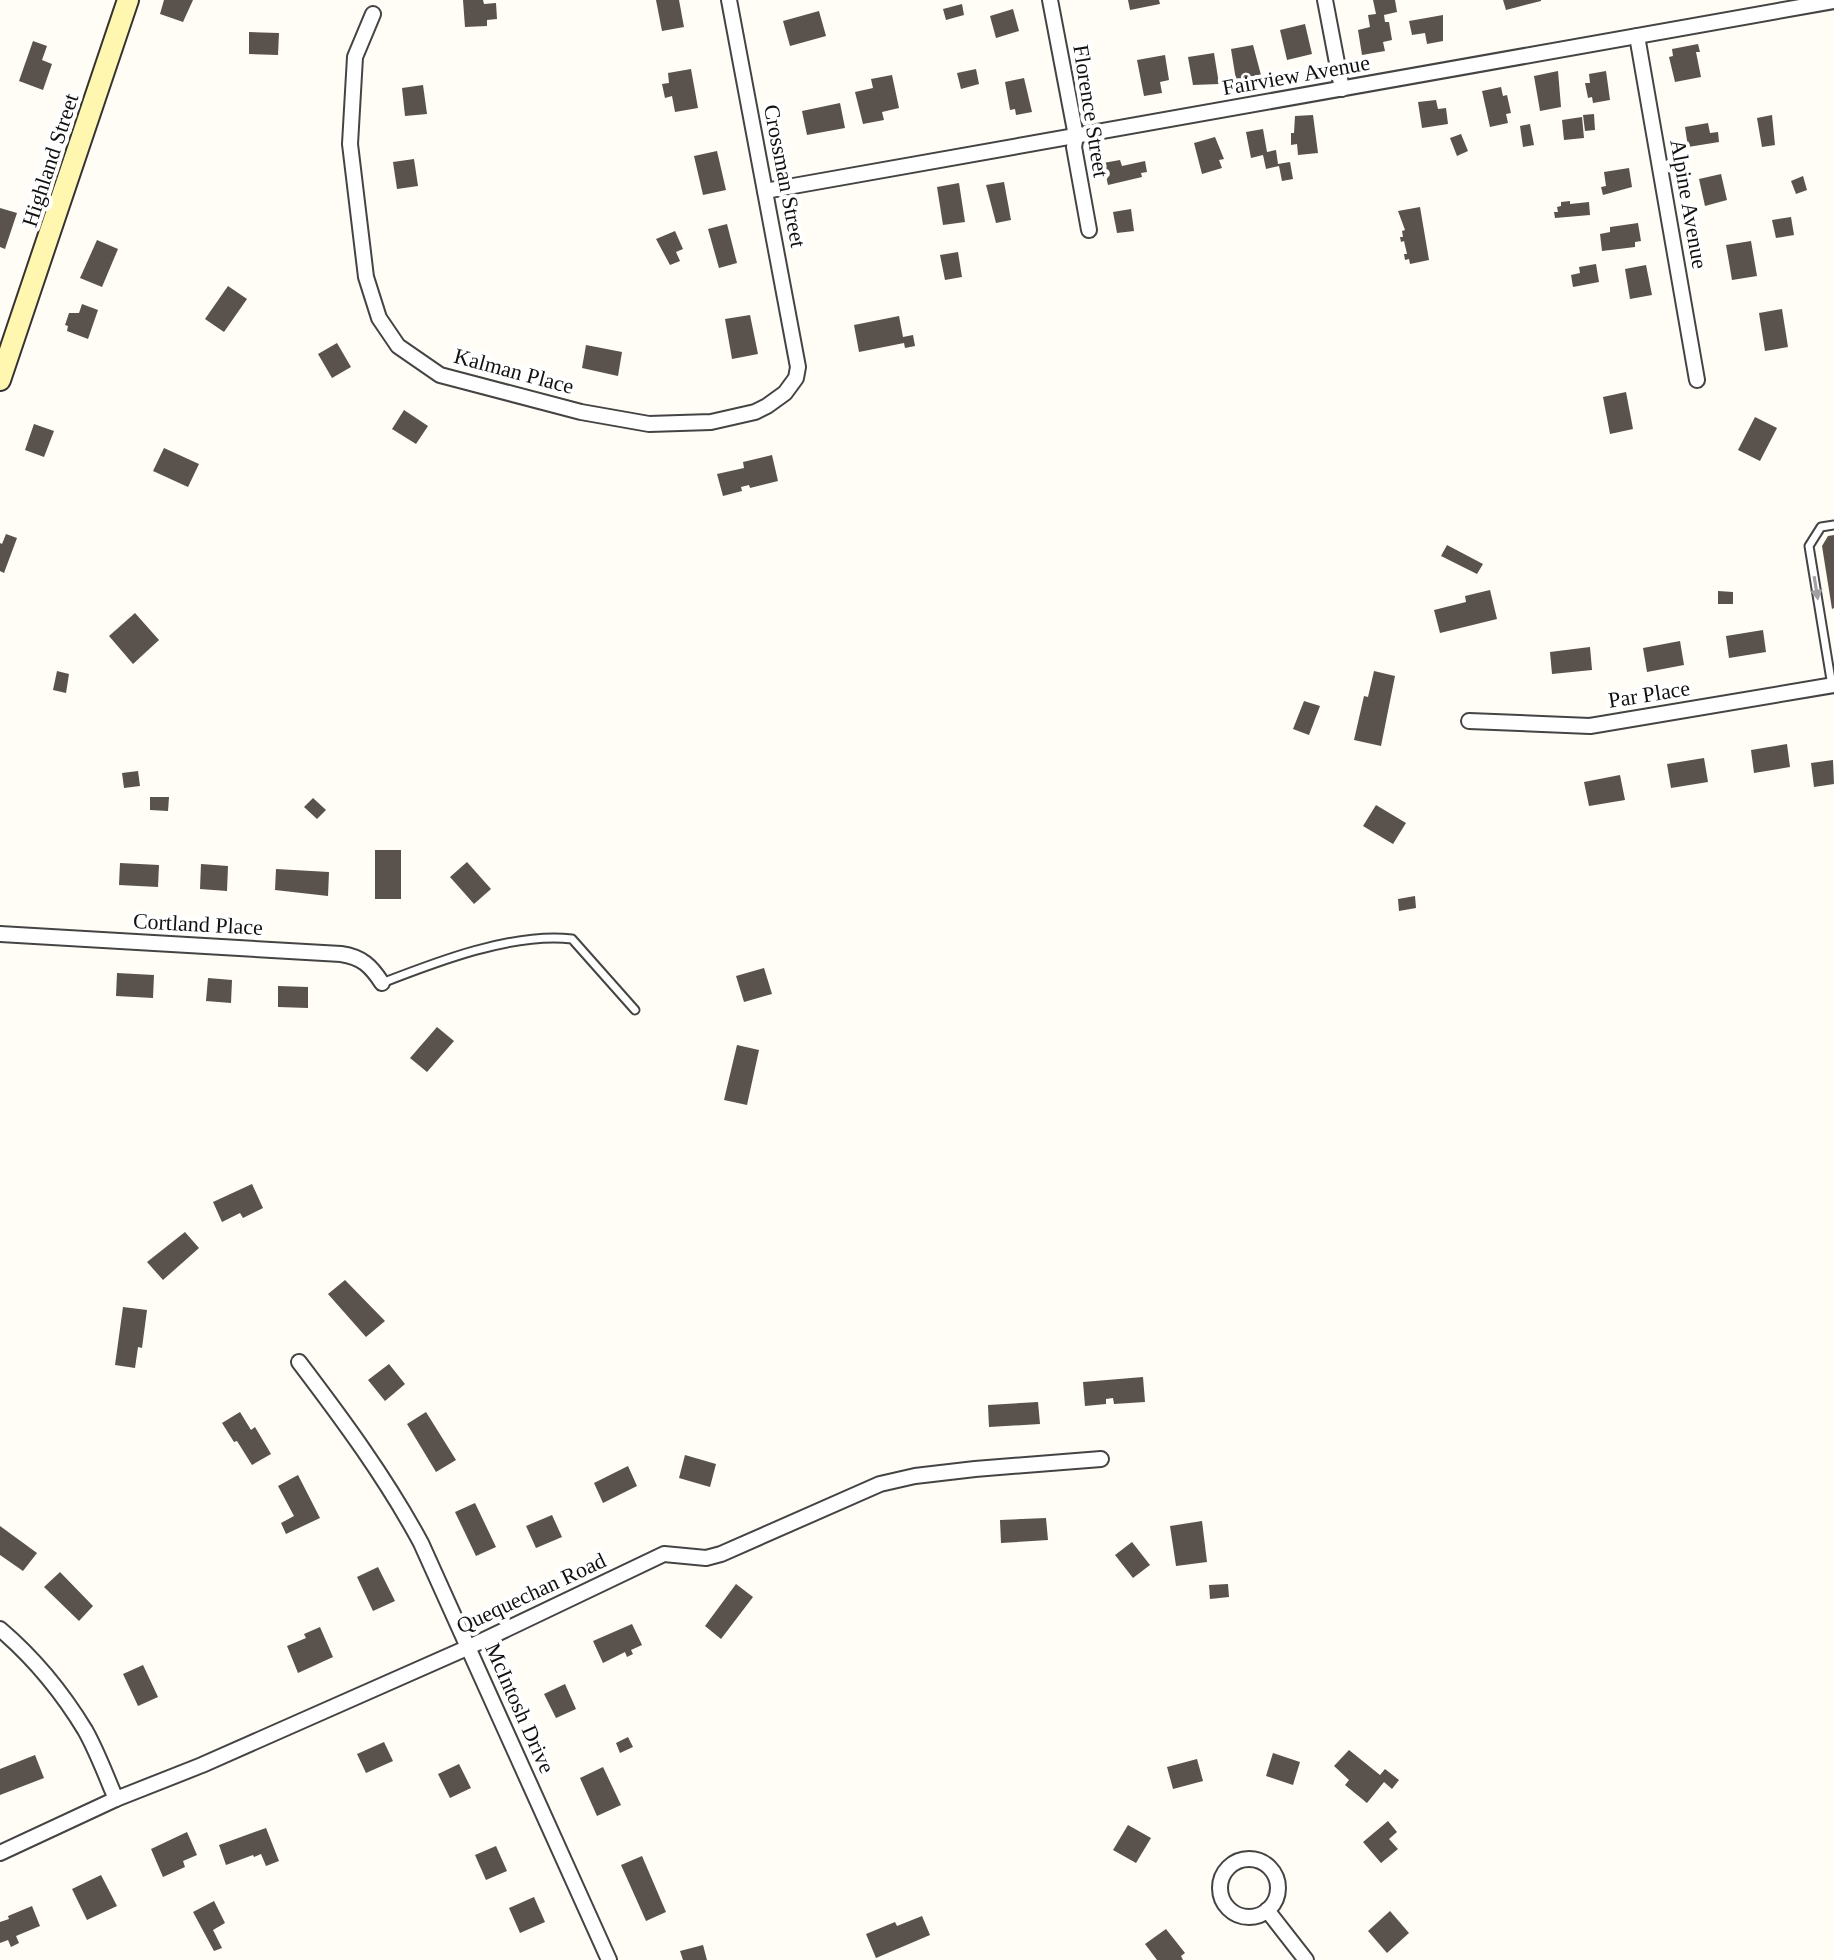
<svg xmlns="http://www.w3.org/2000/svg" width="1834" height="1960" viewBox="0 0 1834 1960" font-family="Georgia,serif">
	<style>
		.building { fill: #5a524d }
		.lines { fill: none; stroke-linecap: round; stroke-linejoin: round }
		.lane-casing { stroke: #444; stroke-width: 11 }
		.street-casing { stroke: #444; stroke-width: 18 }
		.secondary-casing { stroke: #333; stroke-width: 24 }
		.lane { stroke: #fff; stroke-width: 7 }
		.street { stroke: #fff; stroke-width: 14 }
		.secondary { stroke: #fff6b0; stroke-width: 20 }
		.oneway { fill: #a0a0a0 }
		.labels { text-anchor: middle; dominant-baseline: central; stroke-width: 8; stroke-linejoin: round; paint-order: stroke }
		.street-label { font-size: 22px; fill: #111; stroke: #fff }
	</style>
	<rect width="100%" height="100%" fill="#fffdf5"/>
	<g class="building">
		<path d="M164,0H193L183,22L160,14Z"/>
		<path d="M463,0H483L484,4L496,3L497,19L487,20V26L465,27Z"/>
		<path d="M656,0H679L684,27L662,31Z"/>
		<path d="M1128,0H1159L1160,4L1130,10Z"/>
		<path d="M1373,0H1395L1397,12L1384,15L1385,22H1389L1392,40L1383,42L1385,51L1362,55L1358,30L1370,27L1368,15L1376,14Z"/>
		<path d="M1503,0H1541V1L1506,10Z"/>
		<path d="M962,4L964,15L946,20L943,9Z"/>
		<path d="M1013,9L1019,31L996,38L990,16Z"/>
		<path d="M819,11L826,36L790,46L783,21Z"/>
		<path d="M1443,15V41L1427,44L1425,33L1412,35L1409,21Z"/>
		<path d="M1305,24L1312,54L1287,60L1280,30Z"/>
		<path d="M249,32L279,33L278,55L249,54Z"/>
		<path d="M33,41L47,46L42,60L52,64L43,90L19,81Z"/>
		<path d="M1698,44L1700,52H1696L1701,77L1675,82L1669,57L1673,56L1672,49Z"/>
		<path d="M1253,45L1261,75L1236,80L1231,49Z"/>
		<path d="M1214,53L1219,84L1193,85L1188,57Z"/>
		<path d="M1165,55L1169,80L1160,82L1162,93L1144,96L1137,60Z"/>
		<path d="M691,69L698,108L675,112L672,96L665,98L662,84L669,83L668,73Z"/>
		<path d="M976,69L979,84L961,89L957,73Z"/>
		<path d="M1558,71L1561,107L1540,111L1534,76Z"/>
		<path d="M1606,71L1610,100L1593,103L1592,97L1588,98L1585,83H1590L1589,74Z"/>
		<path d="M892,75L899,108L882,112L884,120L863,124L855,92L873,88L871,79Z"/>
		<path d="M1024,78L1032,112L1016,115L1015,109L1010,110L1005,82Z"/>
		<path d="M423,85L427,114L405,116L402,88Z"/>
		<path d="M1501,87L1503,96L1507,95L1511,113L1506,114L1508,123L1490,127L1482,91Z"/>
		<path d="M1436,100L1438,109L1446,108L1448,124L1422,128L1418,102Z"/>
		<path d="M840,103L845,128L807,135L802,111Z"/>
		<path d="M1594,114L1595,130L1585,131L1583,115Z"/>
		<path d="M1313,115L1318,153L1298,155L1297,144L1291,145V133H1294L1295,116Z"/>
		<path d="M1772,115L1775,145L1762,147L1757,118Z"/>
		<path d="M1582,117L1584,138L1564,140L1562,120Z"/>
		<path d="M1708,123L1710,133L1718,132L1719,142L1688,147L1685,127Z"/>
		<path d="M1530,124L1534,145L1523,147L1520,126Z"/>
		<path d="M1263,129L1267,152L1276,150L1278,164L1290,162L1293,179L1282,181L1279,166L1266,169L1263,155L1251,158L1246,132Z"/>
		<path d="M1461,134L1468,151L1457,156L1450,138Z"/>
		<path d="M1215,137L1224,159L1219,160L1222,168L1202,174L1194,143Z"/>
		<path d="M717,151L726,190L703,195L694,156Z"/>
		<path d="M414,159L418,186L397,189L393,162Z"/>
		<path d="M1120,160L1122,166L1145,161L1147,172L1141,173L1142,177L1108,185L1103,163Z"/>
		<path d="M1629,168L1632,187L1603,195L1601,187L1606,186L1604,172Z"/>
		<path d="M1721,174L1727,200L1705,206L1699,179Z"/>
		<path d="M1803,176L1807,190L1796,194L1791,181Z"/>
		<path d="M1004,182L1011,220L996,223L986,185Z"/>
		<path d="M959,183L965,222L943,225L937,187Z"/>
		<path d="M1570,201V204L1589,202L1590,215L1555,218L1554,212H1558L1557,207L1561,206V202Z"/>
		<path d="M1420,207L1429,260L1410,264L1409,259L1405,260L1404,254H1407L1404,241L1401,242L1400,237H1403L1402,231L1405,230L1398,211Z"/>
		<path d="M0,208L17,213L5,249L0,247Z"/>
		<path d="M1131,209L1134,231L1117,233L1113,212Z"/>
		<path d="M1791,217L1794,235L1776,238L1772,220Z"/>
		<path d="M1638,223L1641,241L1635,242V247L1602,251L1600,234L1610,232V227Z"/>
		<path d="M727,224L737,263L719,268L708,229Z"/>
		<path d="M675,231L683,249L676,252L680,261L670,265L656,239Z"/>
		<path d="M97,240L118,249L102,287L80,278Z"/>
		<path d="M1751,241L1757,276L1732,280L1726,245Z"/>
		<path d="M958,252L962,277L945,280L940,255Z"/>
		<path d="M1596,264L1599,282L1573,287L1571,275L1580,273L1579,267Z"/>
		<path d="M1646,265L1652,295L1630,299L1625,269Z"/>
		<path d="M228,286L247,299L224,332L205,319Z"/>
		<path d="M82,304L98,310L88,339L67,331L68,326L65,325L69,313H79Z"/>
		<path d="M1782,309L1788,347L1765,351L1759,313Z"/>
		<path d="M750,315L758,354L732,359L725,319Z"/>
		<path d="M899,316L903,337L913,335L915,346L905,348L904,343L859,352L854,325Z"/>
		<path d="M337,343L351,367L332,378L318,354Z"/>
		<path d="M586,345L622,352L618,376L582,368Z"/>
		<path d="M1626,392L1633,429L1610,434L1603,397Z"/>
		<path d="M404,410L428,426L416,444L392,429Z"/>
		<path d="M1755,417L1777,428L1760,461L1738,450Z"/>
		<path d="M34,424L54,431L44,457L25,450Z"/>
		<path d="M164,448L199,464L188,487L153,471Z"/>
		<path d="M772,455L778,481L750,488L749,485L741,487L742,491L723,496L717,474L744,468L743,462Z"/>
		<path d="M6,534L17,538L4,573L0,571V543L2,544Z"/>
		<path d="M1834,535V608L1832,609L1822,546L1828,536Z"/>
		<path d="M1447,545L1483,564L1477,574L1441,556Z"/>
		<path d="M1490,590L1497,619L1440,633L1434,610L1466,602L1465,596Z"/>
		<path d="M1718,591L1733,592V604H1718Z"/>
		<path d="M135,613L159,640L133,664L109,636Z"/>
		<path d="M1763,630L1766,652L1729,658L1726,636Z"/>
		<path d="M1680,641L1684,665L1647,672L1643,648Z"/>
		<path d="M1590,647L1592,670L1552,674L1550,652Z"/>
		<path d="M57,671L69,674L66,693L53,690Z"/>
		<path d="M1374,671L1395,676L1381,746L1354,740L1364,696L1368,697Z"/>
		<path d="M1304,701L1320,706L1309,735L1293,729Z"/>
		<path d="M1787,744L1790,767L1754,773L1751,750Z"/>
		<path d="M1704,758L1708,782L1671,788L1667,764Z"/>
		<path d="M1833,760L1834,784L1814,787L1811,763Z"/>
		<path d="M138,771L140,786L124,788L122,773Z"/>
		<path d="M1620,775L1625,800L1589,806L1584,782Z"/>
		<path d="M150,797H169L168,811L150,810Z"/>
		<path d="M313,798L326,810L317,819L304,807Z"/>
		<path d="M1376,805L1406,823L1393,844L1363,826Z"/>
		<rect x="375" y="850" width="26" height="49"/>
		<path d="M467,862L491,889L474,904L450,877Z"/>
		<path d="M120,863L159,865L158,887L119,885Z"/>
		<path d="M201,864L228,866L227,891L200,889Z"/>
		<path d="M276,869L329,872L328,896L275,890Z"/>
		<path d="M1415,896L1416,908L1399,911L1398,899Z"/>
		<path d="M764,968L772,994L744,1002L736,976Z"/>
		<path d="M117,973L154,975L153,998L116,996Z"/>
		<path d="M208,978L232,980L231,1003L206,1001Z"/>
		<path d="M278,986L308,987V1008L278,1007Z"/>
		<path d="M437,1027L454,1041L427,1072L410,1058Z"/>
		<path d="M737,1045L759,1050L747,1105L724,1100Z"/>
		<path d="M252,1184L263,1208L243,1218L240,1213L222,1222L213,1202Z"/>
		<path d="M185,1232L199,1248L163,1280L147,1262Z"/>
		<path d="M345,1280L385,1321L366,1337L328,1294Z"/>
		<path d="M123,1307L147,1310L142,1348L138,1347L135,1368L115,1365Z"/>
		<path d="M389,1364L405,1384L385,1401L368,1380Z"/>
		<path d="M1143,1377L1145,1402L1114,1404L1113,1398L1106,1399V1404L1085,1406L1083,1382Z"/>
		<path d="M1038,1402L1040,1424L989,1427L988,1405Z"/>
		<path d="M240,1412L251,1430L255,1427L271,1454L252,1465L237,1441L234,1442L222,1423Z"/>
		<path d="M426,1412L456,1460L436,1472L407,1424Z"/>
		<path d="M685,1455L716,1464L710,1487L679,1478Z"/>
		<path d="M628,1466L637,1486L603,1503L594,1483Z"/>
		<path d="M298,1475L320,1518L286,1534L281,1523L294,1516L278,1486Z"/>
		<path d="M475,1503L496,1547L476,1556L455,1512Z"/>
		<path d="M552,1515L562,1537L536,1548L526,1526Z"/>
		<path d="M1046,1518L1048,1540L1001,1543L1000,1520Z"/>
		<path d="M1202,1521L1207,1562L1176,1566L1170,1526Z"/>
		<path d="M0,1526L37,1553L23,1571L0,1555Z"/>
		<path d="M1132,1542L1150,1565L1133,1578L1115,1555Z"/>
		<path d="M378,1567L395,1601L373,1611L357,1577Z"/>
		<path d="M60,1572L93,1606L79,1621L44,1587Z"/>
		<path d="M736,1584L753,1597L721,1639L705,1626Z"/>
		<path d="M1228,1584L1229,1597L1210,1599L1209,1585Z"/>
		<path d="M632,1624L642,1645L631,1650L633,1654L627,1657L625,1652L603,1663L593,1641Z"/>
		<path d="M320,1627L333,1657L298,1673L287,1646L306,1638L304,1634Z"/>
		<path d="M143,1665L158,1697L138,1706L123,1674Z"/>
		<path d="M565,1684L576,1709L556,1718L544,1694Z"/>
		<path d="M628,1737L633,1747L620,1753L616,1743Z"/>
		<path d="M384,1742L393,1761L366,1773L357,1754Z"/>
		<path d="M1349,1750L1380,1775L1385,1769L1399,1780L1392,1789L1384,1782L1367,1803L1345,1785L1349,1780L1334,1766Z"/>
		<path d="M1273,1753L1300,1762L1293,1785L1266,1776Z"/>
		<path d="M35,1755L44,1778L0,1795V1769Z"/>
		<path d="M1197,1759L1203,1781L1173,1789L1167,1767Z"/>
		<path d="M459,1764L471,1788L450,1798L438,1774Z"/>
		<path d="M603,1767L621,1805L597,1816L580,1778Z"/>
		<path d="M1388,1821L1397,1832L1389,1839L1398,1849L1381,1863L1363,1842Z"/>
		<path d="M1128,1825L1151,1838L1136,1863L1113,1850Z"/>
		<path d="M266,1828L279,1861L266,1866L261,1854L254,1857L253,1855L226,1865L219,1845Z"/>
		<path d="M187,1832L197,1855L183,1861L185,1867L163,1877L151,1849Z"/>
		<path d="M496,1846L507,1871L486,1880L475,1855Z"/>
		<path d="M642,1856L666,1912L646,1921L621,1865Z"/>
		<path d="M101,1875L117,1906L87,1920L72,1889Z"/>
		<path d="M534,1897L545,1922L520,1933L509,1908Z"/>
		<path d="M214,1901L225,1923L213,1930L222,1948L214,1951L193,1912Z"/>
		<path d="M32,1906L40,1926L16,1936L19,1943L11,1947L8,1940L0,1943V1922L9,1919L8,1916Z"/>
		<path d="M1390,1911L1409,1933L1387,1953L1368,1931Z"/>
		<path d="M922,1916L930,1935L876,1958L866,1934L895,1922L897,1926Z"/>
		<path d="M1166,1929L1185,1953L1181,1956L1183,1960H1157L1145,1944Z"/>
		<path d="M703,1945L707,1960H683L680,1951Z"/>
	</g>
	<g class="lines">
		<g class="lane-casing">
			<g id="lane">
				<path d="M1832,686L1809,546L1821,527L1834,525"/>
				<path d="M382,983C436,962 513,932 572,939L635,1010"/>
			</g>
		</g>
		<g class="street-casing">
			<g id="street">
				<path d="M1050,0L1076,136L1074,147L1089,230"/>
				<path d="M1325,0L1342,89"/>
				<path d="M373,14L355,57L350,144L366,277L379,318L398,346L440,375L581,412L649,424L711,422L755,412L767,406L785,393L796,378L798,367L729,0"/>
				<path d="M1637,36L1697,380"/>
				<path d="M765,191L1834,1"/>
				<path d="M1469,721L1590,726L1834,685"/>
				<path d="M0,934L341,954C362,957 371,966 382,983"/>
				<path d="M299,1362C343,1420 386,1478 421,1543L609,1960"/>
				<path d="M0,1629C34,1658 62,1692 85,1730C97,1751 106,1776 116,1799"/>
				<path d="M0,1853L116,1799L202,1765L469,1647L664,1554L706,1558L721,1554L880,1484L915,1476L975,1469L1101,1459"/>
				<circle cx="1249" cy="1888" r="29"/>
				<path d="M1267,1910L1306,1960"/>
			</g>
		</g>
		<g class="secondary-casing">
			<path id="secondary" d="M0,380L128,0"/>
		</g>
		<use href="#lane" class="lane"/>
		<use href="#street" class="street"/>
		<use href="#secondary" class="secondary"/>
	</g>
	<defs><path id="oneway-solid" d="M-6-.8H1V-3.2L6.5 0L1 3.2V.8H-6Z" transform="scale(2)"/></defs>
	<use class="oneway" href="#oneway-solid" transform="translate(1816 588) rotate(81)"/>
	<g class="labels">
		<g class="street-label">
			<text transform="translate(1296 75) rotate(-10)">Fairview Avenue</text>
			<text transform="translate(1091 111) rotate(81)">Florence Street</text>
			<text transform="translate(50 160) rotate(-72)">Highland Street</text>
			<text transform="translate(785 176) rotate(79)">Crossman Street</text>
			<text transform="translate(1689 204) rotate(80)">Alpine Avenue</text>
			<text transform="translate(514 371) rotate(15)">Kalman Place</text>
			<text transform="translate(1649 694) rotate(-9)">Par Place</text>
			<text transform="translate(198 924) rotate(3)">Cortland Place</text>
			<text transform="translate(531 1593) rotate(-25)">Quequechan Road</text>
			<text transform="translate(520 1708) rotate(66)">McIntosh Drive</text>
		</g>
	</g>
</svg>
